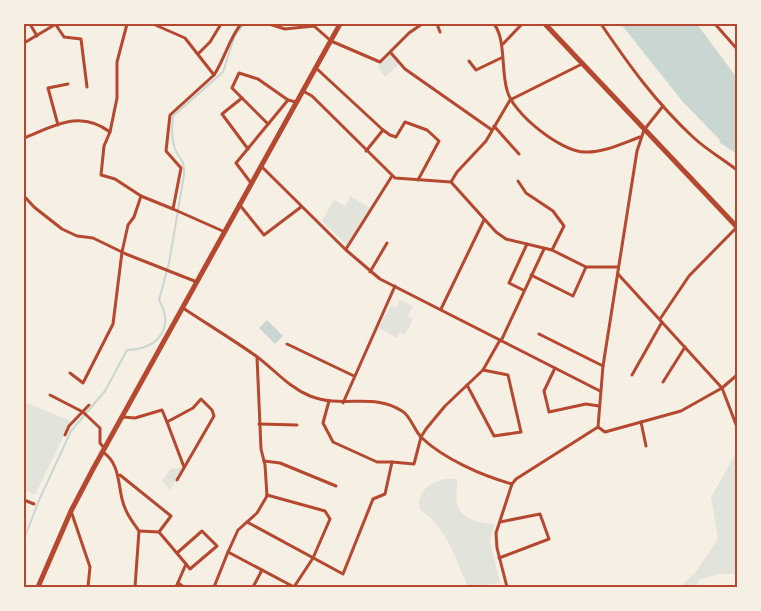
<svg xmlns="http://www.w3.org/2000/svg" width="761" height="611" viewBox="0 0 761 611" font-family="Quicksand,sans-serif">
	<style>
		.green { fill: #e2e4dc }
		.water { fill: #c9d6d2 }
		.lines { fill: none; stroke-linecap: round; stroke-linejoin: round }
		.stream { stroke: #c9d6d2; stroke-width: 2 }
		.minor { stroke: #b5482f; stroke-width: 3 }
		.primary { stroke: #b5482f; stroke-width: 5 }
		.trunk { stroke: #b5482f; stroke-width: 5 }
		.neatline { fill: none; stroke: #b5482f; stroke-width: 2 }
	</style>
	<rect width="100%" height="100%" fill="#f6efe4"/>
	<g class="green">
		<path d="M391,53L400,64L385,77L378,66Z"/>
		<path d="M350,196L371,208L347,245L322,221L334,200L345,206Z"/>
		<path d="M400,300L413,306L408,316L413,319L405,335L400,332L397,338L379,328L391,305L396,308Z"/>
		<path d="M27,403L71,421L35,495L24,489V415Z"/>
		<path d="M737,451V574H718L698,580L697,587H680L695,573L718,539L711,497Z"/>
		<path d="M184,467L170,490L162,481L170,469Z"/>
		<path d="M446,479H457C458,487 455,496 457,504C460,519 480,523 494,524L490,541L500,583L468,587C456,560 446,526 420,510C416,491 430,482 446,479Z"/>
	</g>
	<g class="water">
		<path d="M621,24H697L737,78V154L719,142L720,140L683,102Z"/>
		<path d="M267,320L283,336L275,344L259,328Z"/>
	</g>
	<g class="lines">
		<path class="stream" d="M24,564V539L40,498L71,431L105,391L127,350C158,349 175,328 159,300L169,263L184,175C184,156 180,162 175,149C171,138 172,128 173,116L223,72L235,35L244,24"/>
		<g class="minor">
			<path d="M30,24L37,36"/>
			<path d="M153,24L185,38L214,75L170,115L166,151L181,168L173,209L225,232"/>
			<path d="M269,24L285,29L314,26L331,41L380,62L409,33L422,24"/>
			<path d="M437,24L440,32"/>
			<path d="M494,24C506,39 501,71 507,90C512,113 561,152 585,152C603,153 623,143 640,137"/>
			<path d="M601,24C629,65 656,103 694,138C707,150 723,159 737,170"/>
			<path d="M715,24L737,49"/>
			<path d="M56,25L64,37L81,39L87,87"/>
			<path d="M24,43L56,24"/>
			<path d="M503,44L522,24"/>
			<path d="M199,53L210,42L221,24"/>
			<path d="M391,53L405,69L492,130"/>
			<path d="M469,61L476,70L501,58"/>
			<path d="M316,68L383,130L366,151"/>
			<path d="M214,75C225,58 229,39 241,24"/>
			<path d="M303,91L312,96L395,178L451,182L457,172L486,141L510,100L582,64"/>
			<path d="M242,98L222,114L248,149"/>
			<path d="M268,124L232,88L239,73L258,79L288,100L296,102"/>
			<path d="M58,125L48,88L68,84"/>
			<path d="M494,126L519,154"/>
			<path d="M383,130L390,135L396,137L405,122L427,130L439,141L418,180"/>
			<path d="M110,132L104,146L101,175L115,179L141,196L173,209"/>
			<path d="M24,138C54,126 80,109 110,132L117,98V62L127,24"/>
			<path d="M261,166L346,250L380,279L600,391"/>
			<path d="M518,181L526,193L553,211L564,226L552,250"/>
			<path d="M451,182L496,232L506,239L552,250L586,267H618"/>
			<path d="M251,183L236,163L288,100"/>
			<path d="M24,196L34,207L62,229L77,236L93,238L126,254L197,282"/>
			<path d="M239,204L264,235L301,207"/>
			<path d="M346,249L392,176"/>
			<path d="M370,272L387,243"/>
			<path d="M618,274L722,388L737,427"/>
			<path d="M531,275L573,296L586,267"/>
			<path d="M523,290L509,283L527,244"/>
			<path d="M183,308C207,324 232,339 256,356C274,369 288,387 310,396C343,409 373,392 402,411C411,416 414,431 422,438C444,459 483,476 512,484L516,479L598,427L603,366L637,151L644,130L663,106"/>
			<path d="M441,309L484,220"/>
			<path d="M660,319L689,276L737,227"/>
			<path d="M539,334L603,366"/>
			<path d="M501,341L544,249"/>
			<path d="M287,344L354,376"/>
			<path d="M555,368L544,391L549,412L586,404L599,406"/>
			<path d="M70,373L83,383L113,324L122,252L128,225L134,217L141,196"/>
			<path d="M632,375L662,322"/>
			<path d="M663,382L685,347"/>
			<path d="M467,385L494,436L521,432L508,375L483,370"/>
			<path d="M50,395L83,412L100,428V443L104,448"/>
			<path d="M329,401L323,423L333,442L377,462H392"/>
			<path d="M343,403L395,286"/>
			<path d="M123,417L135,418L162,410L167,422L193,408L201,399L212,410L214,416L177,480"/>
			<path d="M167,422L184,467"/>
			<path d="M641,422L646,446"/>
			<path d="M259,424L297,425"/>
			<path d="M598,427L605,432L681,411L722,388L737,375"/>
			<path d="M65,435L69,426L89,405"/>
			<path d="M103,452C119,463 118,482 122,499C125,512 132,521 139,531L135,587"/>
			<path d="M264,461L280,463L336,486"/>
			<path d="M120,475L171,516L159,532L139,531"/>
			<path d="M24,500L34,504"/>
			<path d="M71,511L90,567L88,587"/>
			<path d="M247,522L343,574L373,499L385,494L392,462L414,464L421,437L426,429L445,406L483,370L500,340"/>
			<path d="M159,532L186,564L190,569L217,546L202,531L177,553"/>
			<path d="M228,552L238,530L257,513L267,496L265,465L261,449L257,357"/>
			<path d="M499,558L549,539L540,514L500,522"/>
			<path d="M178,583L184,587"/>
			<path d="M176,587L186,564"/>
			<path d="M214,587L228,552L294,587L313,558L330,519L325,511L267,495"/>
			<path d="M253,587L262,570"/>
			<path d="M507,587L497,548L496,533L512,484"/>
		</g>
		<path class="primary" d="M38,587L71,511L93,469L340,24"/>
		<path class="trunk" d="M545,24L737,227"/>
	</g>
	<rect width="761" height="611" fill="none" stroke="#f6efe4" stroke-width="50"/>
	<rect x="25" y="25" width="711" height="561" class="neatline"/>
</svg>
